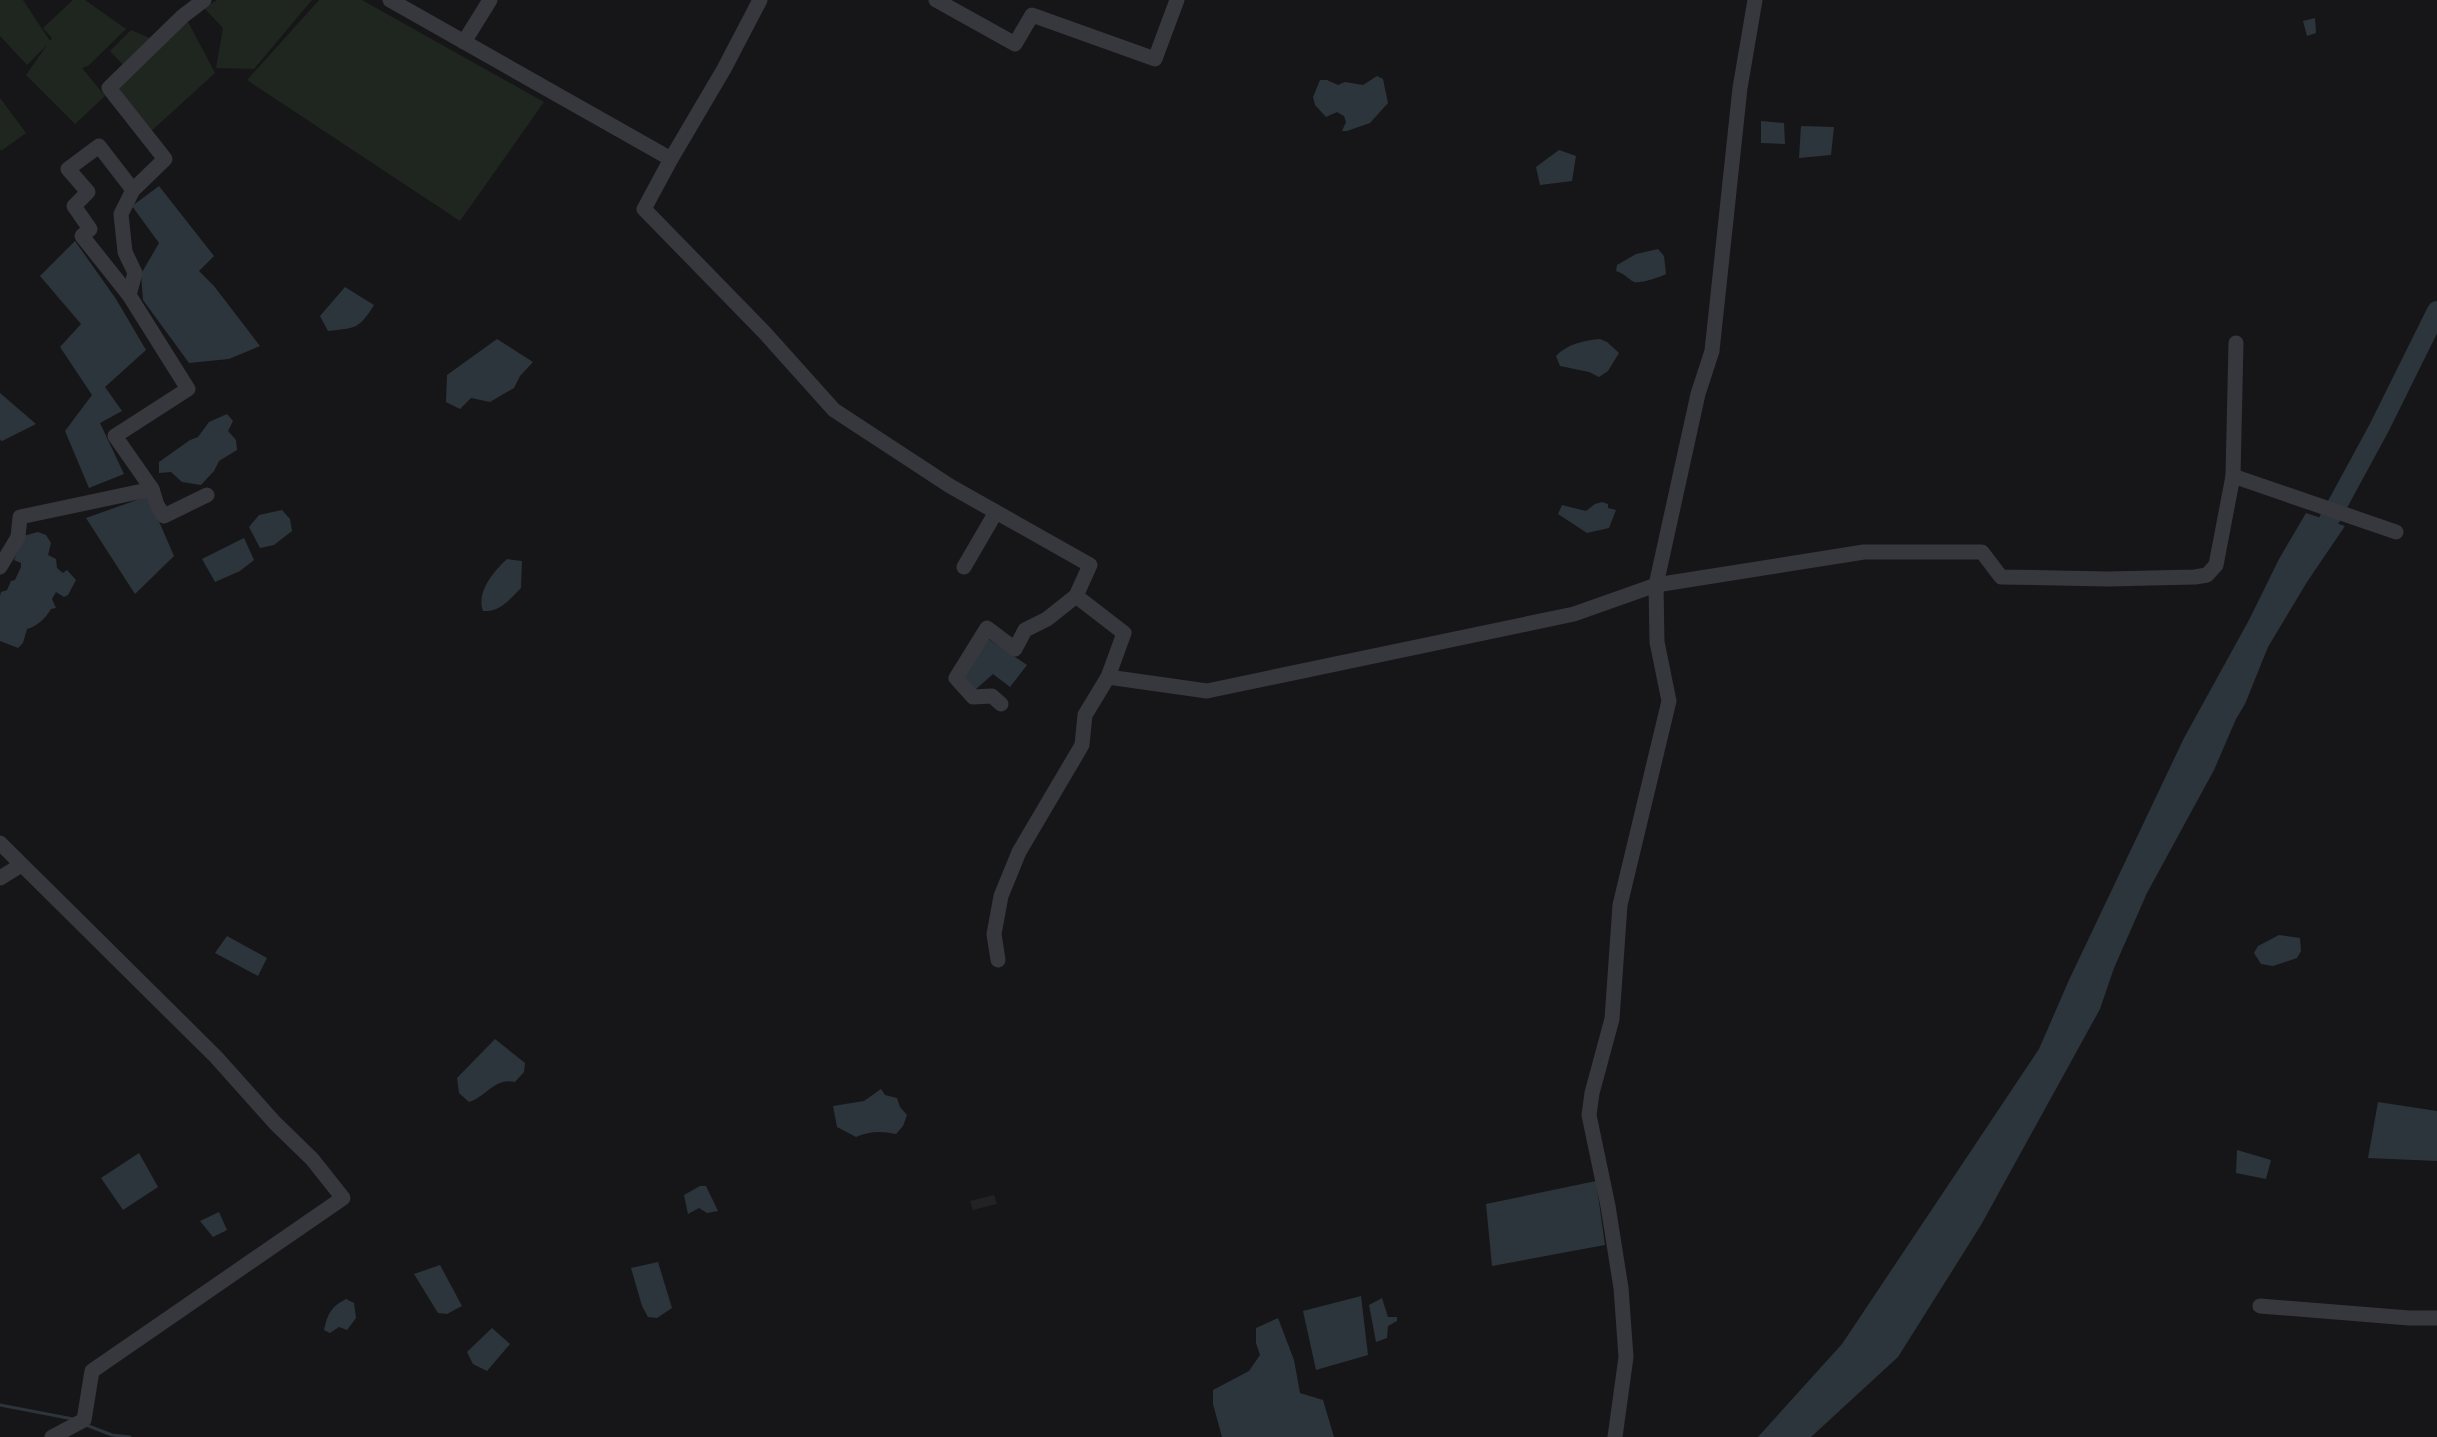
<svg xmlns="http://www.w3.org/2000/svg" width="2437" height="1437" viewBox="0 0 2437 1437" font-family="Helvetica,sans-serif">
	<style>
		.built { fill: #222225 }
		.green { fill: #1e261f }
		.water { fill: #2c353c }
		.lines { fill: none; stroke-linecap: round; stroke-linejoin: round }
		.stream { stroke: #2c353c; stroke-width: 3 }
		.river { stroke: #2c353c; stroke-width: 20 }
		.minor { stroke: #37383d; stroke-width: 15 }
	</style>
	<rect width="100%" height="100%" fill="#161618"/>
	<path class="built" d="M994,1195L997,1204L973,1210L970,1201Z"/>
	<g class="green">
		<path d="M0,0H23L50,41L52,38L43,28L73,0H85L126,29L88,66L82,68L105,96L75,124L26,75L47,45L27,65L0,36Z"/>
		<path d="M217,0H312L254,69L216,68L223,28L204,8Z"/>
		<path d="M319,0H362L544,102L460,221L247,80Z"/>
		<path d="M186,18L215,73L148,134L112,90Z"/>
		<path d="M131,30L152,39L124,66L110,51Z"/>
		<path d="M0,98L26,133L1,151L0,148Z"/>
	</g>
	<g class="water">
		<path d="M2315,18L2316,33L2307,36L2303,21Z"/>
		<path d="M1377,76L1383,79L1388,103L1370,123L1347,131H1342L1346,122L1344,116L1337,112L1326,117L1315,105L1313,97L1320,80H1327L1338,85L1345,82L1363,85Z"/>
		<path d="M1761,121L1784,123L1785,144L1761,143Z"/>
		<path d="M1801,126L1834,127L1831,155L1799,158Z"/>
		<path d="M1559,150L1576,156L1572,181L1540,185L1536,167Z"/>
		<path d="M159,186L214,256L199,271L214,286L260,346L229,359L189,363L143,300L141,274L159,243L132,206Z"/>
		<path d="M75,241L116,299L146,350L105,387L122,411L100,423L124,474L89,488L65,431L92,395L60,347L81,324L40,276Z"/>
		<path d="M1658,249L1664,256L1666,274C1661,277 1639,284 1634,282C1628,279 1624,273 1616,271L1617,265L1636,254Z"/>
		<path d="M345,287L374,305C359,329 356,328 328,331L320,316Z"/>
		<path d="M497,339L533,362L520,376L514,388L490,402L471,398L460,409L446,402L447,375Z"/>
		<path d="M1600,339L1607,342L1619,353L1608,371L1599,377L1589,372L1560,366L1556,356C1567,344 1585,340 1600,339Z"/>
		<path d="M0,393L36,424L2,441L0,440Z"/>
		<path d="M227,414L233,421L228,431L236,440L237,450L219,461L214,471L201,485L182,482L171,472L159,473V462L190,440L198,437L209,422Z"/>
		<path d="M148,496L174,556L135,594L86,518Z"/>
		<path d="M1602,502L1608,504V508L1616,510L1609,528L1587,533L1558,514L1562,505L1586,511L1595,504Z"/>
		<path d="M282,510L290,519L292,531L274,545L260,548L249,527L259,515Z"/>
		<path d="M2306,513L2345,526L2307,582L2268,647L2245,704L2236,719L2214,770L2147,893L2114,968L2100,1009L1981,1225L1898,1357L1811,1437H1758L1842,1344L2039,1049L2069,980L2184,738L2249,620L2279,559Z"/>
		<path d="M38,532L46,535L51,543L48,555L56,559L57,568L63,573L67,570L76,580L68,595L64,597L56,592L52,599L56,608L51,609C46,618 36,627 27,629L23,643L18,648L0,641V596L1,592L7,590L11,581L15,580L21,567V563L14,560L23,536Z"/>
		<path d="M244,538L254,560L240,571L215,582L202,559Z"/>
		<path d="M507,559L522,561L521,588C509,600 500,612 483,611C476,592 494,571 507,559Z"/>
		<path d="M987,638L1027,665L1010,687L993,674L975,690L960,677Z"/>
		<path d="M2279,935L2300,938L2301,951L2297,958L2273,966L2261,964L2254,953L2258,946Z"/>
		<path d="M227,936L267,958L258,976L215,953Z"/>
		<path d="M495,1039L525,1063L524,1072L515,1082C495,1077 487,1096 469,1102L459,1093L457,1078Z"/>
		<path d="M881,1089L885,1095L897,1098L900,1107L907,1115L903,1126L896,1134C881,1131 870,1131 856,1137L837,1127L833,1106L864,1101Z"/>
		<path d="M2378,1102L2437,1111V1161L2368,1158Z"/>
		<path d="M2237,1150L2271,1160L2266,1179L2236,1173Z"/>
		<path d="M139,1153L158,1187L123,1210L101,1178Z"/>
		<path d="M1596,1181L1605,1245L1492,1266L1486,1204Z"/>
		<path d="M700,1186H706L718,1211L707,1213L699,1208L688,1214L684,1195Z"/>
		<path d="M219,1212L227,1230L213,1237L200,1221Z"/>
		<path d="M658,1262L672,1308L657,1318L648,1317L642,1306L631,1268Z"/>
		<path d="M440,1265L462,1306L447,1314L438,1313L414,1274Z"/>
		<path d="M1361,1296L1368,1355L1316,1370L1303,1311Z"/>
		<path d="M1382,1298L1388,1317H1397V1321L1388,1326L1387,1338L1376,1342L1369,1305Z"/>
		<path d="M346,1299L354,1303L356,1318L347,1330L339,1327L330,1333L324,1330C328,1313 331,1307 346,1299Z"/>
		<path d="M1278,1318L1294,1360L1300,1393L1323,1400L1334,1437H1222L1213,1404V1390L1249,1371L1260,1355L1256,1343V1328Z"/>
		<path d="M492,1328L510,1344L487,1371L473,1364L467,1352Z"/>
	</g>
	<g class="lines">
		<g class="stream">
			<path d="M0,1405L73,1419"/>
			<path d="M86,1425L112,1435L130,1437"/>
		</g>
		<path class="river" d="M2316,544L2379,428L2437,311"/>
		<g class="minor">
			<path d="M390,0L671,159L644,209L764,332L834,410L950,486L1090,565L1076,596L1124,633L1108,677L1207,691L1574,614L1656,585L1698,394L1712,351L1740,88L1755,0"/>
			<path d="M936,0L1015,44L1032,15L1155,59L1177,0"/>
			<path d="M464,42L490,0"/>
			<path d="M671,159L724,69L760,0"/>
			<path d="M129,295L135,273L125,252L121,214L133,190"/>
			<path d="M2233,476L2396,532"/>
			<path d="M152,489L157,505L164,516L207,495"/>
			<path d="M0,567L18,537L20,517L152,489L115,436L188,389L129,295L82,236L90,229L74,206L88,192L68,169L99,146L133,190L165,159L109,88L183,16L204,0"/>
			<path d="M964,567L996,512"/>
			<path d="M1001,704L992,696L973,697L956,678L987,628L1015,649L1025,630L1047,619L1076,596"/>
			<path d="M0,843L216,1057L275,1123L312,1159L343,1198L92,1371L84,1420L52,1437"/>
			<path d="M0,878L21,865"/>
			<path d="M998,960L994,934L1001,896L1019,852L1082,745L1085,715L1108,677"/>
			<path d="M2260,1306L2409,1318H2437"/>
			<path d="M1615,1437L1626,1357L1621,1288L1608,1206L1589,1115L1592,1093L1612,1019L1620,905L1669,701L1657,642L1656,585L1864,552H1982L2001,577L2108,579L2195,577L2207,575L2216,565L2233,476L2236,343"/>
		</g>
	</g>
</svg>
